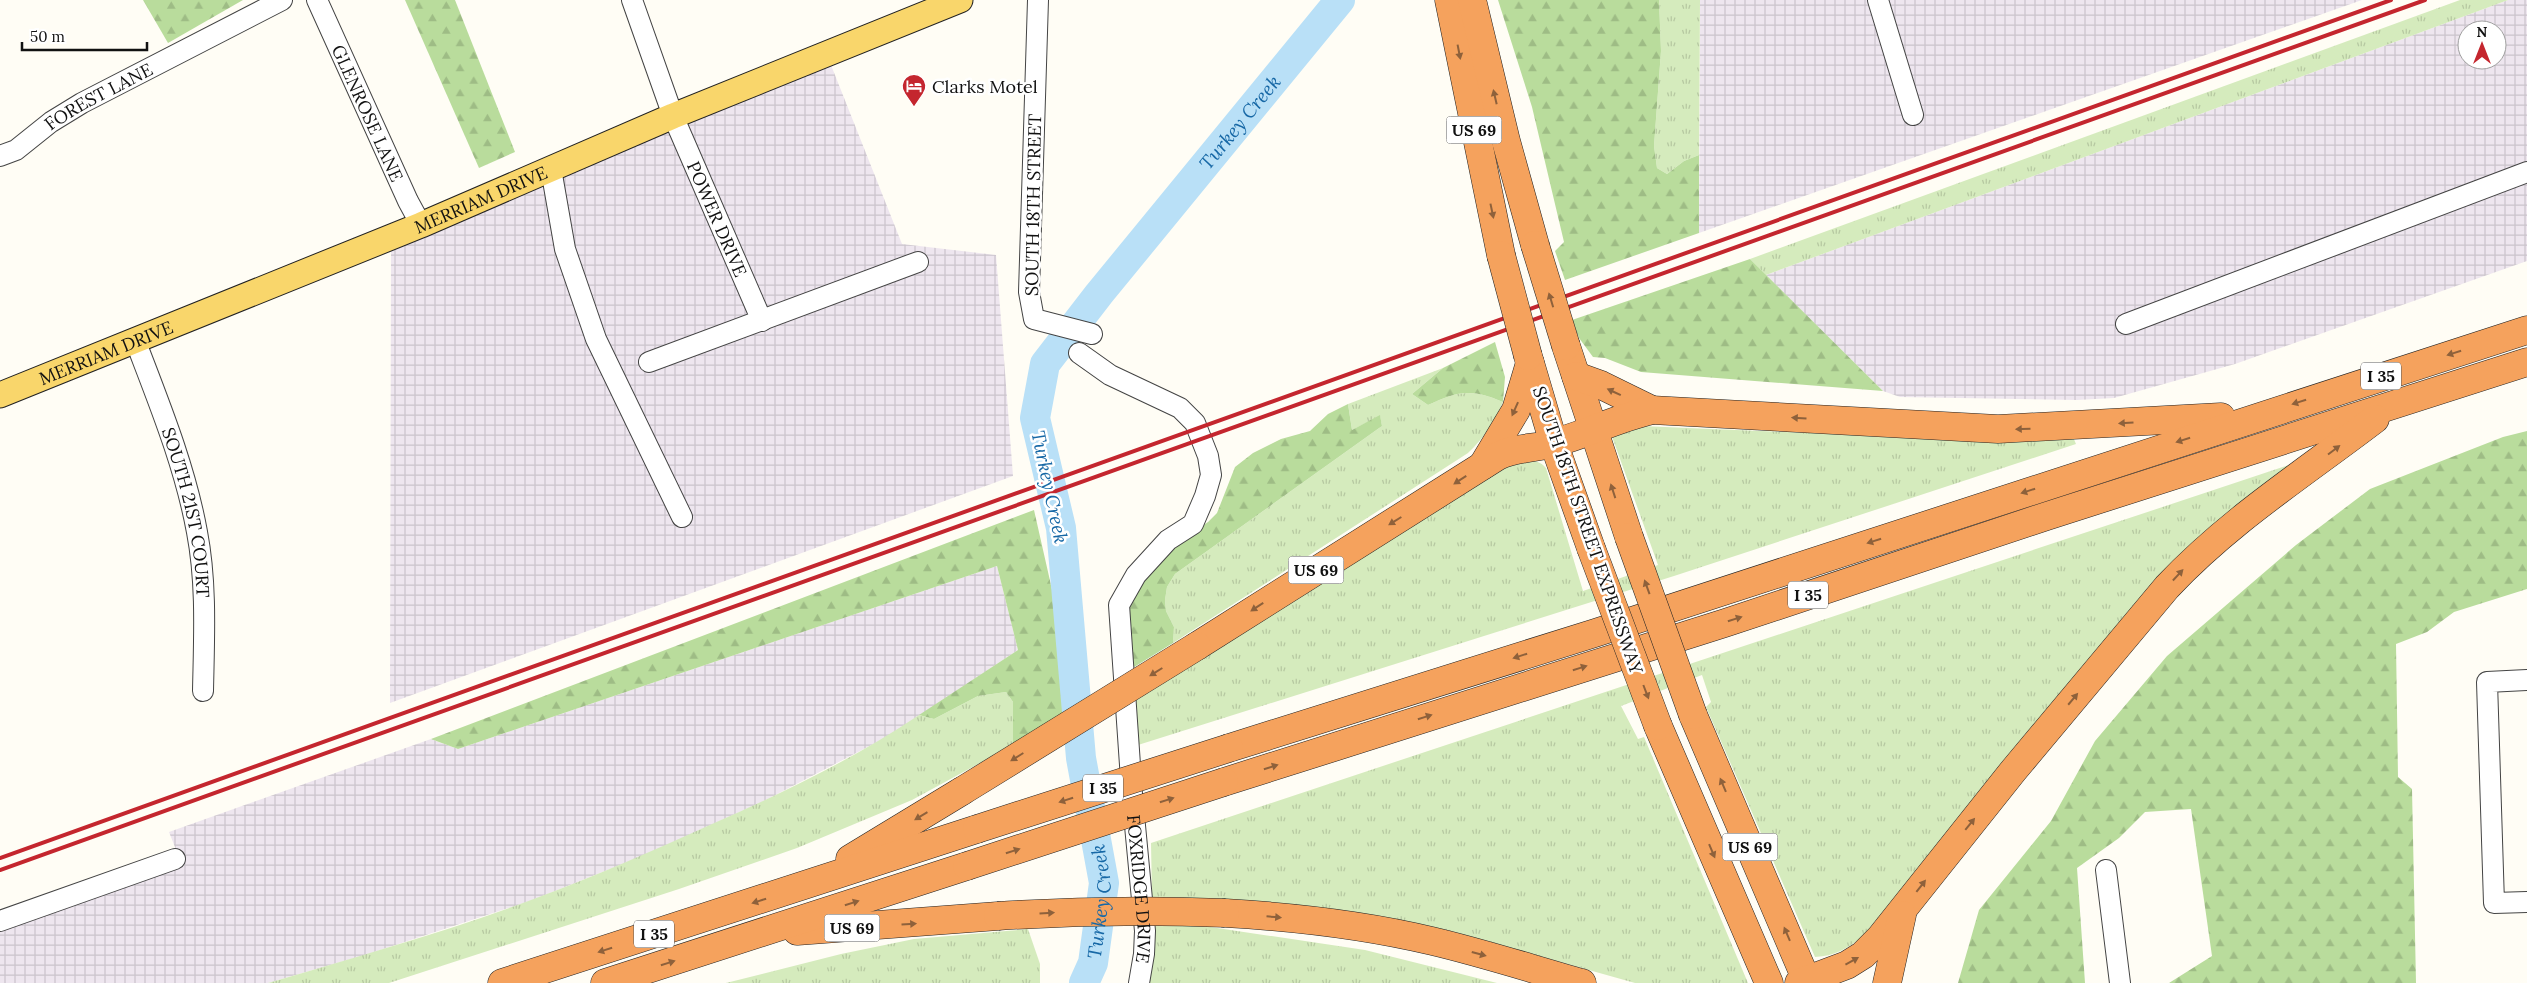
<svg xmlns="http://www.w3.org/2000/svg" width="2527" height="983" viewBox="0 0 2527 983" font-family="Lora,serif">
	<style>
		.industrial { fill: url(#industrial-grid); fill-rule: evenodd }
		.grass { fill: url(#grass-tufts) }
		.forest { fill: url(#forest-firs) }
		.lines { fill: none; stroke-linecap: round; stroke-linejoin: round }
		.river { stroke: #b9e0f7; stroke-width: 30 }
		.minor-casing { stroke: #444; stroke-width: 22 }
		.major-casing { stroke: #222; stroke-width: 27 }
		.highway-casing { stroke: #222; stroke-width: 29 }
		.minor { stroke: #fff; stroke-width: 20 }
		.major { stroke: #f9d66b; stroke-width: 25 }
		.highway { stroke: #f5a25d; stroke-width: 28 }
		.rail { stroke: #c4262e; stroke-width: 4 }
		.highway-bridge-casing { stroke: #222; stroke-width: 29; stroke-linecap: butt }
		.highway-bridge { stroke: #f5a25d; stroke-width: 28 }
		.oneway { fill: #8e613b }
		.labels { text-anchor: middle; dominant-baseline: central; stroke-width: 5; stroke-linejoin: round; paint-order: stroke }
		.shield { fill: #fff; stroke: #585858; stroke-width: 1 }
		.shield-label { font-size: 16px; font-weight: bold; fill: #111 }
		.poi-label { font-size: 18px; fill: #111; stroke: #fff; text-anchor: start }
		.street-label { font-size: 18px; fill: #111; stroke: #fff }
		.water-label { font-size: 19px; font-style: italic; fill: #1768a6; stroke: #fff }
	</style>
	<defs>
		<pattern id="industrial-grid" width="8" height="8" patternUnits="userSpaceOnUse" patternTransform="scale(1.25)"><rect width="8" height="8" fill="#eee6ef"/><path d="M0 4h8M4 0v8" fill="none" stroke="#cbc4cc"/></pattern>
		<pattern id="grass-tufts" width="24" height="20" patternUnits="userSpaceOnUse" patternTransform="scale(1.25)"><rect width="24" height="20" fill="#d5ebbd"/><path d="M3 7l-1-3M5 7V3M7 7l1-3M15 17l-1-3M17 17v-4M19 17l1-3" fill="none" stroke="#b6c8a1"/></pattern>
		<pattern id="forest-firs" width="22" height="20" patternUnits="userSpaceOnUse" patternTransform="scale(1.25)"><rect width="22" height="20" fill="#b9dc9c"/><path d="M5 1l3.5 6h-7zM16 11l3.5 6h-7z" fill="#9ebc85"/></pattern>
	</defs>
	<rect width="100%" height="100%" fill="#fffdf5"/>
	<g class="industrial">
		<path d="M1700,0H2362L1699,233Z"/>
		<path d="M2508,0H2527V261L2235,364L2114,398L2077,400L1900,397L1883,391L1766,275ZM2467,30H2497V60H2467Z"/>
		<path d="M831,65L902,244L996,255L1013,476L390,703L391,246Z"/>
		<path d="M997,566L1018,650L887,737L762,802L640,857L530,901L365,955L268,983H0V930L182,865L169,832L431,739L458,749Z"/>
	</g>
	<g class="grass">
		<path d="M1659,0H1700L1699,155L1684,161L1667,174L1657,168L1654,146L1661,51Z"/>
		<path d="M2460,0H2508L1766,275L1750,259Z"/>
		<path d="M1443,368L1412,394L1428,405C1457,391 1472,388 1503,402C1494,422 1485,437 1468,453L1173,643L1174,627L1166,611L1165,600L1167,587L1175,574L1382,426L1380,416L1352,430L1348,404Z"/>
		<path d="M1642,426C1786,432 1929,439 2073,437L2076,444L1674,576L1138,745L1134,698L1511,462C1524,461 1537,457 1546,468L1583,591L1658,565L1610,431Z"/>
		<path d="M2289,465L2136,610L1863,936C1847,949 1835,956 1815,957L1706,707L1711,702L1702,675L1621,706L1638,739L1644,737L1748,983H1635L1447,930L1392,921L1152,898L1151,843Z"/>
		<path d="M1006,692L1013,702V745L912,800L797,848L679,889L389,983H268C356,957 445,932 531,900C593,877 653,851 712,824C783,793 855,758 919,715L934,719L978,696Z"/>
		<path d="M1153,923L1197,925L1365,950L1497,983H1145Z"/>
		<path d="M1028,929L1040,964V983H726L841,954L914,939Z"/>
	</g>
	<g class="forest">
		<path d="M143,0H243L168,43Z"/>
		<path d="M405,0H455L515,152L479,168Z"/>
		<path d="M1498,0H1659L1661,51L1654,146L1657,168L1667,174L1684,161L1699,155V233L1565,280L1555,251L1564,242L1532,107Z"/>
		<path d="M1750,259L1883,391L1641,372L1605,358L1593,357L1579,338L1572,320Z"/>
		<path d="M1495,342L1505,377L1503,402C1472,388 1457,391 1428,405L1412,394L1443,368Z"/>
		<path d="M1348,404L1352,430L1380,415L1382,426L1175,574L1167,587L1165,600L1166,611L1174,627L1173,643L1131,669L1127,617L1130,601L1141,580L1187,536L1208,522L1217,513L1235,467L1253,453L1281,439L1310,431L1328,414Z"/>
		<path d="M2527,431V589L2454,612L2427,632L2396,644L2398,777L2412,789L2416,983H2169L2212,956L2191,809L2145,812L2119,838L2077,868L2085,983H1958L1979,910L2051,821L2095,741L2167,656L2296,545L2370,489L2503,437Z"/>
		<path d="M1034,510L1053,594L1064,712L1013,745V702L1006,692L978,696L934,719L919,715L1018,650L997,566L458,749L431,739Z"/>
	</g>
	<g class="lines">
		<path class="river" id="s1" d="M1084,983L1093,963L1104,883L1081,758L1061,528L1035,418L1045,364L1099,294L1340,0"/>
		<g class="minor-casing">
			<g id="minor">
				<path id="s2" d="M317,0L408,201L421,225"/>
				<path id="s3" d="M632,0L673,116L762,321"/>
				<path d="M1038,0L1029,292L1034,319L1092,334"/>
				<path d="M1878,0L1913,115"/>
				<path id="s4" d="M0,156L16,150L51,122L82,103L282,0"/>
				<path d="M551,169L565,249L596,339L682,517"/>
				<path d="M2126,324L2527,172"/>
				<path id="s5" d="M135,340C159,403 185,466 197,532C207,584 204,639 203,691"/>
				<path id="s6" d="M1079,353L1110,375L1180,408L1195,423L1208,456L1211,475L1205,496L1193,524L1168,540L1136,575L1119,605L1132,794L1145,931L1144,954L1139,983"/>
				<path d="M649,362L918,262"/>
				<path d="M2527,680L2487,682L2494,903L2527,902"/>
				<path d="M2106,870L2120,983"/>
				<path d="M0,921L175,859"/>
			</g>
		</g>
		<g class="major-casing">
			<g id="major">
				<path id="s7" d="M0,395L421,225L673,116L960,0"/>
			</g>
		</g>
		<g class="highway-casing">
			<g id="highway">
				<path d="M1449,0L1501,255"/>
				<path d="M1472,0L1506,141L1535,245"/>
				<path d="M1566,346L1629,537"/>
				<path d="M1528,356L1554,444L1591,548"/>
				<path d="M1576,376L1601,385L1652,410"/>
				<path d="M1483,465L1516,410L1530,363"/>
				<path d="M1197,646L1498,456C1516,447 1535,449 1554,443C1587,434 1617,418 1652,410L1998,429L2221,417"/>
				<path d="M1693,715L1806,979"/>
				<path d="M1658,726L1769,983"/>
				<path d="M1229,748L1595,633L2527,330"/>
				<path d="M1224,782L1725,623L2047,516L2527,362"/>
				<path d="M850,859L962,791"/>
				<path d="M1225,913C1294,917 1365,925 1432,941C1483,953 1532,969 1582,983"/>
				<path d="M797,931L998,916"/>
				<path d="M502,983L977,829"/>
				<path d="M605,983L967,866"/>
				<path d="M1799,983L1847,965L1863,955L1880,938L2013,771L2167,587C2229,521 2303,474 2375,419"/>
				<path d="M1887,983L1902,915"/>
			</g>
		</g>
		<use href="#minor" class="minor"/>
		<use href="#major" class="major"/>
		<use href="#highway" class="highway"/>
		<g class="rail">
			<path d="M0,858L2391,0"/>
			<path d="M0,870L2425,0"/>
		</g>
		<g class="highway-bridge-casing">
			<g id="highway-bridge">
				<path d="M1535,245L1566,346"/>
				<path d="M1501,255L1528,356"/>
				<path d="M1629,537L1693,715"/>
				<path d="M1591,548L1658,726"/>
				<path d="M962,791L1197,646"/>
				<path d="M977,829L1229,748"/>
				<path d="M967,866L1224,782"/>
				<path d="M998,916C1074,911 1149,910 1225,913"/>
			</g>
		</g>
		<use href="#highway-bridge" class="highway-bridge"/>
	</g>
	<defs><path id="oneway-solid" d="M-6-.8H1V-3.2L6.5 0L1 3.2V.8H-6Z" transform="scale(1.25)"/></defs>
	<g class="oneway">
		<use href="#oneway-solid" transform="translate(1459 52) rotate(79)"/>
		<use href="#oneway-solid" transform="translate(1495 97) rotate(-103)"/>
		<use href="#oneway-solid" transform="translate(1492 211) rotate(78)"/>
		<use href="#oneway-solid" transform="translate(1551 300) rotate(-107)"/>
		<use href="#oneway-solid" transform="translate(2454 353) rotate(162)"/>
		<use href="#oneway-solid" transform="translate(1614 392) rotate(-155)"/>
		<use href="#oneway-solid" transform="translate(2299 402) rotate(162)"/>
		<use href="#oneway-solid" transform="translate(1515 409) rotate(114)"/>
		<use href="#oneway-solid" transform="translate(1799 418) rotate(-177)"/>
		<use href="#oneway-solid" transform="translate(2126 423) rotate(176)"/>
		<use href="#oneway-solid" transform="translate(2023 429) rotate(178)"/>
		<use href="#oneway-solid" transform="translate(2183 440) rotate(162)"/>
		<use href="#oneway-solid" transform="translate(2334 450) rotate(-37)"/>
		<use href="#oneway-solid" transform="translate(1460 480) rotate(147)"/>
		<use href="#oneway-solid" transform="translate(1613 491) rotate(-108)"/>
		<use href="#oneway-solid" transform="translate(2028 491) rotate(162)"/>
		<use href="#oneway-solid" transform="translate(1395 521) rotate(148)"/>
		<use href="#oneway-solid" transform="translate(1874 541) rotate(162)"/>
		<use href="#oneway-solid" transform="translate(2178 575) rotate(-47)"/>
		<use href="#oneway-solid" transform="translate(1647 587) rotate(-110)"/>
		<use href="#oneway-solid" transform="translate(1257 607) rotate(147)"/>
		<use href="#oneway-solid" transform="translate(1735 619) rotate(-18)"/>
		<use href="#oneway-solid" transform="translate(1520 656) rotate(162)"/>
		<use href="#oneway-solid" transform="translate(1580 668) rotate(-17)"/>
		<use href="#oneway-solid" transform="translate(1156 672) rotate(148)"/>
		<use href="#oneway-solid" transform="translate(1646 692) rotate(69)"/>
		<use href="#oneway-solid" transform="translate(2073 699) rotate(-50)"/>
		<use href="#oneway-solid" transform="translate(1425 717) rotate(-18)"/>
		<use href="#oneway-solid" transform="translate(1017 757) rotate(148)"/>
		<use href="#oneway-solid" transform="translate(1271 767) rotate(-18)"/>
		<use href="#oneway-solid" transform="translate(1723 785) rotate(-113)"/>
		<use href="#oneway-solid" transform="translate(1066 800) rotate(162)"/>
		<use href="#oneway-solid" transform="translate(1167 800) rotate(-18)"/>
		<use href="#oneway-solid" transform="translate(921 816) rotate(149)"/>
		<use href="#oneway-solid" transform="translate(1970 824) rotate(-51)"/>
		<use href="#oneway-solid" transform="translate(1013 851) rotate(-18)"/>
		<use href="#oneway-solid" transform="translate(1712 851) rotate(67)"/>
		<use href="#oneway-solid" transform="translate(1921 886) rotate(-52)"/>
		<use href="#oneway-solid" transform="translate(759 901) rotate(162)"/>
		<use href="#oneway-solid" transform="translate(852 903) rotate(-18)"/>
		<use href="#oneway-solid" transform="translate(1047 913) rotate(-4)"/>
		<use href="#oneway-solid" transform="translate(1274 917) rotate(5)"/>
		<use href="#oneway-solid" transform="translate(909 924) rotate(-4)"/>
		<use href="#oneway-solid" transform="translate(1787 934) rotate(-113)"/>
		<use href="#oneway-solid" transform="translate(605 950) rotate(162)"/>
		<use href="#oneway-solid" transform="translate(1479 954) rotate(15)"/>
		<use href="#oneway-solid" transform="translate(1852 961) rotate(-29)"/>
		<use href="#oneway-solid" transform="translate(668 963) rotate(-18)"/>
	</g>
	<defs>
		<g id="hotel-pin" transform="scale(1.25)"><path d="M0 17L-7.5 6A9.5 9.5 0 1 1 7.5 6Z" fill="#c4262e" stroke="#fff"/><path d="M-6-4.5h1.5V1H6V5H4.5V3h-9V5H-6ZM-4 0a1.8 1.8 0 1 1 3.6 0ZM.5 0V-2.5h3Q6-2.5 6 0Z" fill="#fff"/></g>
	</defs>
	<g fill-rule="evenodd">
		<use href="#hotel-pin" x="914" y="86"/>
	</g>
	<g class="labels">
		<g class="shield">
			<rect x="1446.5" y="116.5" width="55" height="27" rx="4"/>
			<rect x="2361" y="362.5" width="40" height="27" rx="4"/>
			<rect x="1288.5" y="556.5" width="55" height="27" rx="4"/>
			<rect x="1788" y="581.5" width="40" height="27" rx="4"/>
			<rect x="1083" y="774.5" width="40" height="27" rx="4"/>
			<rect x="1722.5" y="833.5" width="55" height="27" rx="4"/>
			<rect x="824.5" y="914.5" width="55" height="27" rx="4"/>
			<rect x="634" y="920.5" width="40" height="27" rx="4"/>
		</g>
		<g class="shield-label">
			<text x="1474" y="130">US 69</text>
			<text x="2381" y="376">I 35</text>
			<text x="1316" y="570">US 69</text>
			<text x="1808" y="595">I 35</text>
			<text x="1103" y="788">I 35</text>
			<text x="1750" y="847">US 69</text>
			<text x="852" y="928">US 69</text>
			<text x="654" y="934">I 35</text>
		</g>
		<g class="poi-label">
			<text x="932" y="86">Clarks Motel</text>
		</g>
		<g class="street-label">
			<text stroke="none"><textPath href="#s4" startOffset="116">FOREST LANE</textPath></text>
			<text stroke="none"><textPath href="#s2" startOffset="124">GLENROSE LANE</textPath></text>
			<text stroke="none"><textPath href="#s7" startOffset="519">MERRIAM DRIVE</textPath></text>
			<text transform="translate(1033 205) rotate(-89)">SOUTH 18TH STREET</text>
			<text stroke="none"><textPath href="#s3" startOffset="235">POWER DRIVE</textPath></text>
			<text stroke="none"><textPath href="#s7" startOffset="114">MERRIAM DRIVE</textPath></text>
			<text stroke="none"><textPath href="#s5" startOffset="181">SOUTH 21ST COURT</textPath></text>
			<text transform="translate(1588 530) rotate(71)">SOUTH 18TH STREET EXPRESSWAY</text>
			<text stroke="none"><textPath href="#s6" startOffset="640">FOXRIDGE DRIVE</textPath></text>
		</g>
		<g class="water-label">
			<text stroke="none"><textPath href="#s1" startOffset="939">Turkey Creek</textPath></text>
			<text transform="translate(1050 487) rotate(78)">Turkey Creek</text>
			<text stroke="none"><textPath href="#s1" startOffset="84">Turkey Creek</textPath></text>
		</g>
	</g>
	<g transform="translate(2482 45)"><circle r="24" fill="#ffffff" stroke="#a0a0a0"/>
	<path d="M0-4L9 19L0 12L-9 19Z" fill="#c4262e"/>
	<text y="-8" font-size="14" font-weight="bold" text-anchor="middle" fill="#111111">N</text>
	</g>
	<path d="M22 42v8h125v-8" fill="none" stroke="#111111" stroke-width="2.5"/>
	<text x="30" y="42" font-size="15" fill="#111111" stroke="#ffffff" stroke-width="4" paint-order="stroke">50 m</text>
</svg>
